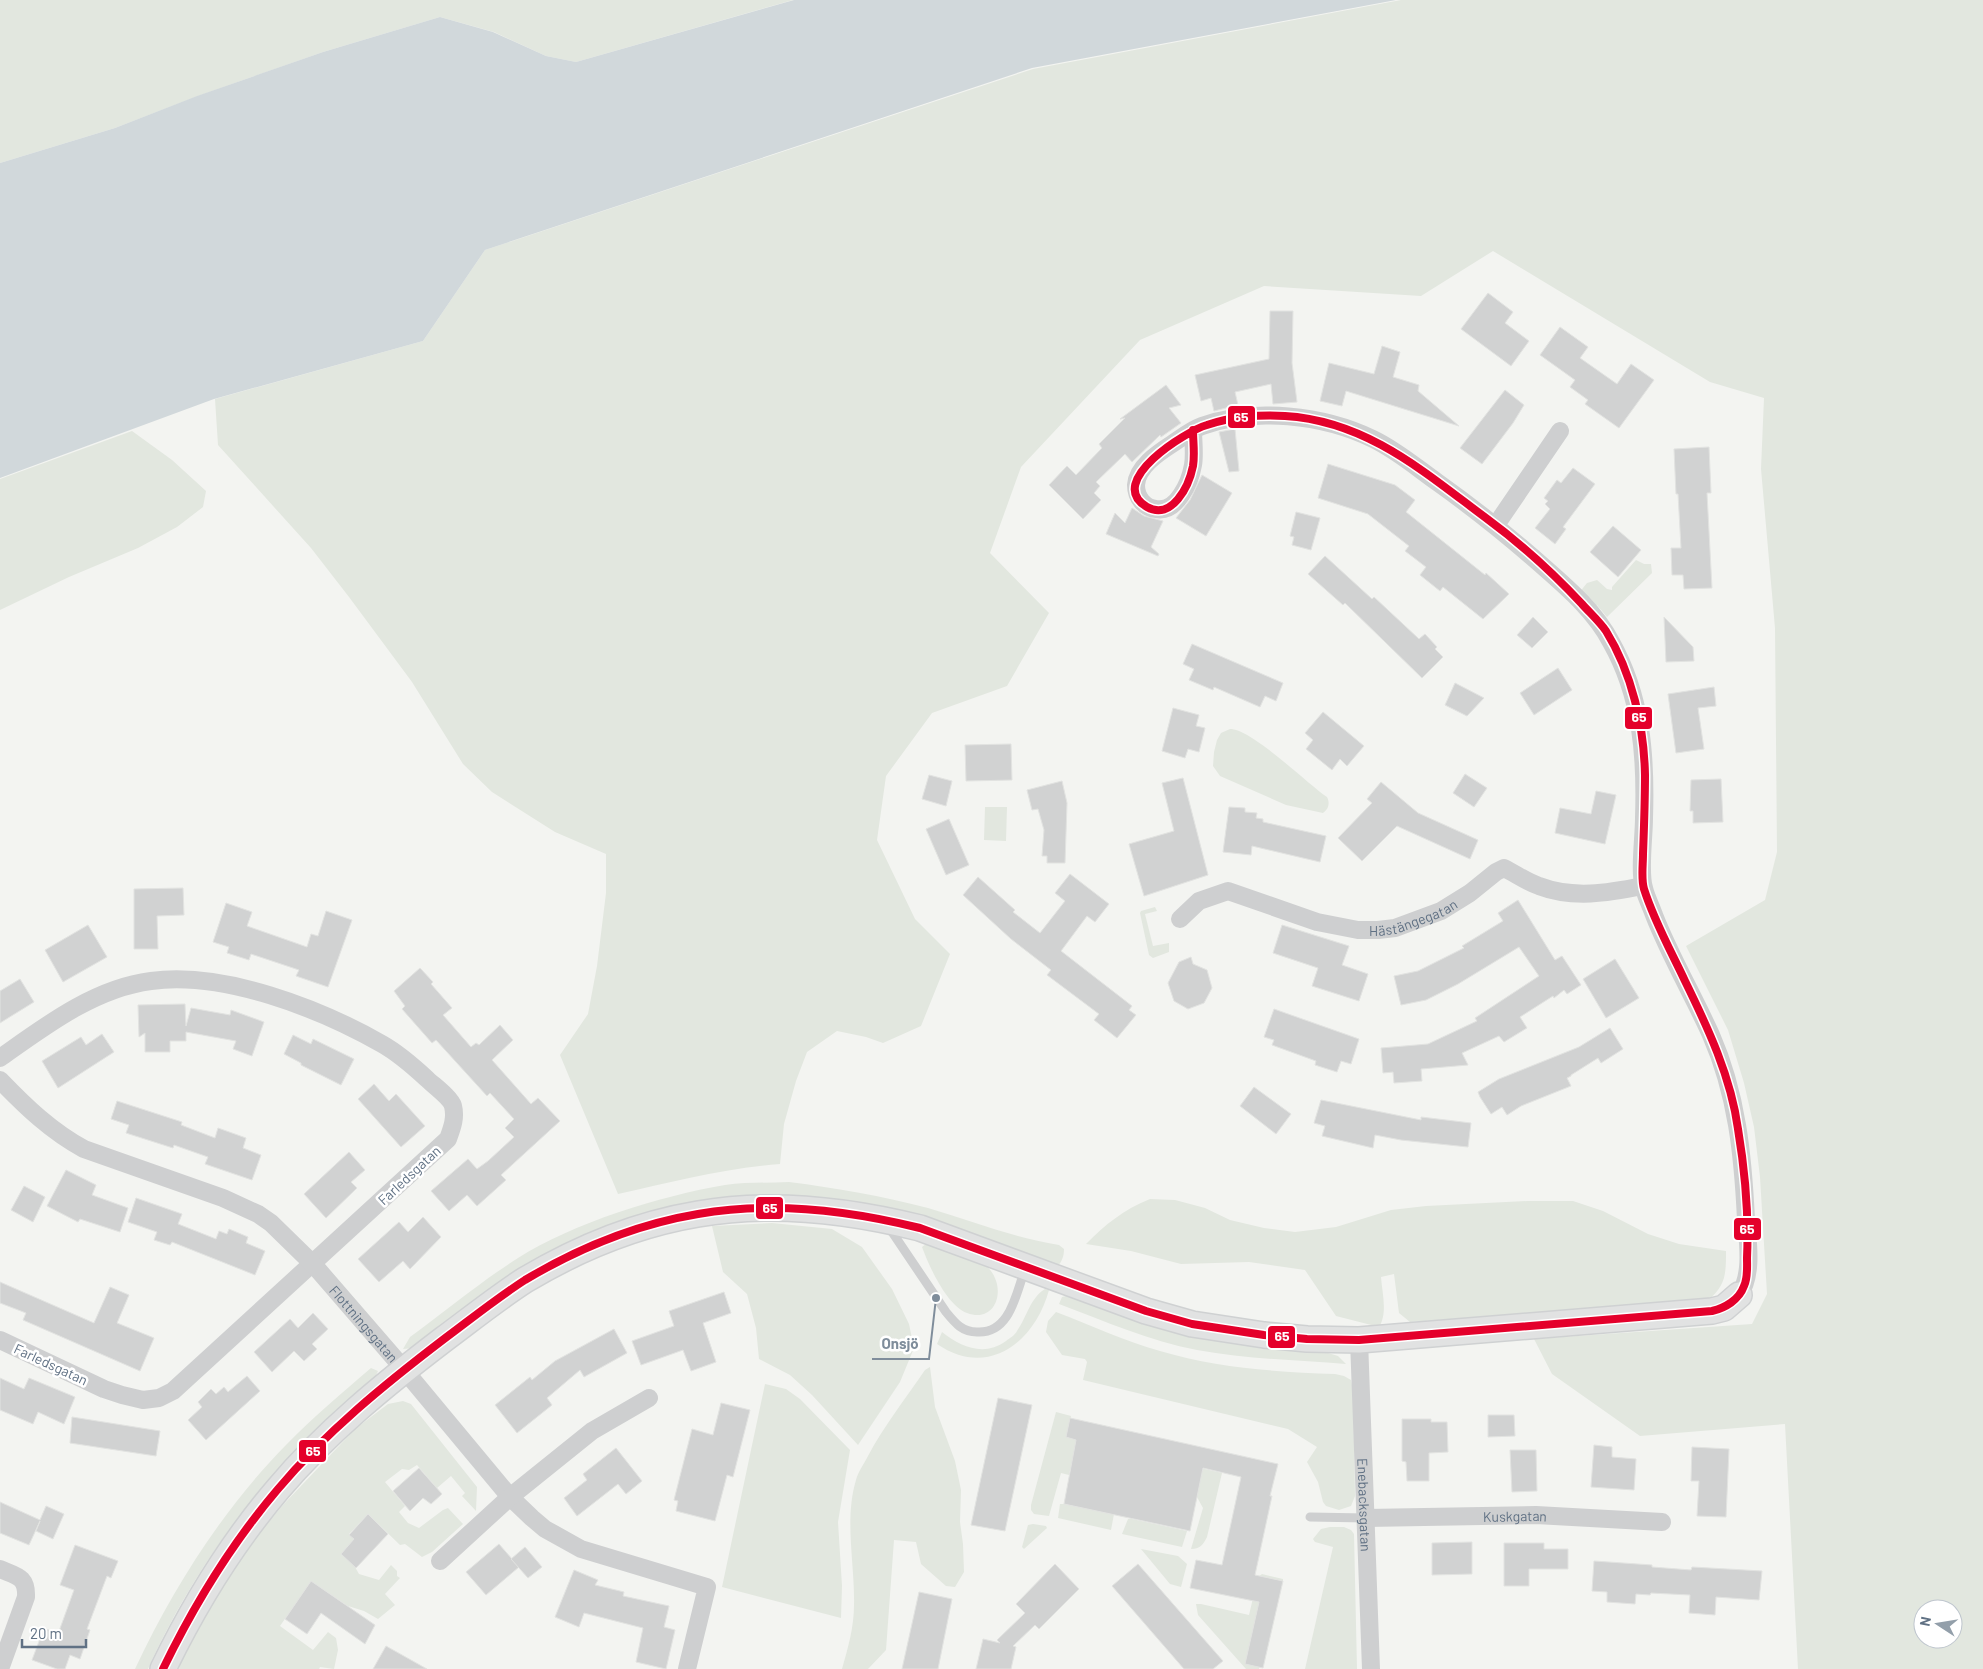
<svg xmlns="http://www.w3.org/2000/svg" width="1983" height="1669" viewBox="0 0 1983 1669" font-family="Barlow,sans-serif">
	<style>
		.green { fill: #e2e7df; fill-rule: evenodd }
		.water { fill: #d1d8db }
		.building { fill: #d1d2d2; stroke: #e2e3e1 }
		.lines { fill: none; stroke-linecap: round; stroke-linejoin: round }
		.secondary-casing { stroke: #cfd1d2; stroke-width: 28 }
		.lane { stroke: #cecfd0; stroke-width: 9 }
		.street { stroke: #cecfd0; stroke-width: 18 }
		.secondary { stroke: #e1e2e2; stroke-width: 25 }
		.bus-1-casing { stroke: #fff; stroke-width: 11 }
		.bus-1 { stroke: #e4002b; stroke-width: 8 }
		.labels { text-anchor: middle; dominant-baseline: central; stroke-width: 5; stroke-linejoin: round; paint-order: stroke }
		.street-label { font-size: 14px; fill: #607184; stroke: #fff }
		.leader { fill: none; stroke: #7f8d9b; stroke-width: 2 }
		.callout-dot { fill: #7f8d9b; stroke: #fff; stroke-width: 2 }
		.callout-label { font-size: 15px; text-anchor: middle; font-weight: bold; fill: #7f8d9b; stroke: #fff; stroke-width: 5; stroke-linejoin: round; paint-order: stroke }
		.line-badge { stroke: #fff; stroke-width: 2 }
		.badge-label { font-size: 14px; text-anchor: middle; font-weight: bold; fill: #fff }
	</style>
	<rect width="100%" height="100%" fill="#f3f4f1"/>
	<g class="green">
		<path d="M0,0H793L576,62L546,56L494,32L440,17L323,52L198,96L115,128L0,163Z"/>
		<path d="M1401,0H1983V1669H1798L1785,1424L1640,1436L1552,1374L1534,1339L1752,1324L1767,1294L1760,1177L1754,1127L1744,1083L1728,1030L1686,946L1765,900L1777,852L1775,628L1761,469L1764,398L1710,382L1493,251L1421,296L1264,286L1140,340L1021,467L990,553L1049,613L1007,686L932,713L886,776L877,840L915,919L950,954L921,1026L883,1043L866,1037L837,1031L807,1052L796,1081L784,1124L780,1164C725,1168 671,1182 618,1194L560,1055L588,1014L597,966L606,893V854L555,832L492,792L463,764L412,682L349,597L311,548L218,445L215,399L423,341L485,250L1033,69ZM1923,1609H1953V1639H1923Z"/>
		<path d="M132,431L172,460L206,491L203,507L177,527L138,548L69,577L0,610V479Z"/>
		<path d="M1636,560L1644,564H1651L1652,573L1607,617L1597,605L1594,609L1579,593L1587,583L1597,580L1607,589L1612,590V587Z"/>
		<path d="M1230,729C1252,729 1305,782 1327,797C1330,803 1329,809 1323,813L1286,805L1220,776L1213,766L1214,752L1217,740L1221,733Z"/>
		<path d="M985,807H1007L1006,841L984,840Z"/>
		<path d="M1155,907L1157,911L1145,914L1153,946L1169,943V952L1153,958L1149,955L1140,913L1141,911Z"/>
		<path d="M789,1182C836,1188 882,1196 928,1208C972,1221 1014,1238 1059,1245L1064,1249C1064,1256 1062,1261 1058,1266L942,1222L882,1207L843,1200L804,1198L681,1207L414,1348L403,1349L410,1337C446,1311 480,1282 518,1258C573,1223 660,1196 725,1185C746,1182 768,1183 789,1182Z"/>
		<path d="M1150,1199L1175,1200L1205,1208L1230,1220L1264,1228L1295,1232L1336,1227L1391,1210L1426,1206L1528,1201H1573L1603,1211L1648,1234L1679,1244L1726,1251C1726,1274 1726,1286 1707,1301L1410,1322L1399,1313L1394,1274L1381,1277C1382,1292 1388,1313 1379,1327L1336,1316L1305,1270L1249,1262L1181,1264L1131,1251L1086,1244C1106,1224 1123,1210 1150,1199Z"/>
		<path d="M772,1223L832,1229L862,1247L892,1289L909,1324L914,1348L900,1382L858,1445L812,1395L790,1375L759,1359L756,1328L747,1294L723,1272L712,1226Z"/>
		<path d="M926,1244L984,1264C1009,1283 998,1325 967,1313C947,1306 929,1266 922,1247Z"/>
		<path d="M1045,1289L1049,1290C1035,1342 988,1379 937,1344L942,1332C961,1347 984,1357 1006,1341C1010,1338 1015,1335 1017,1331C1027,1317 1030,1298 1045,1289Z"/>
		<path d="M1066,1296L1155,1326L1325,1352L1338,1356L1346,1364C1296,1360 1246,1359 1197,1350C1150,1341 1104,1321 1059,1304L1062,1297Z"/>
		<path d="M1056,1312C1091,1325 1124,1341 1160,1351C1217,1368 1276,1372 1335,1374L1344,1376L1351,1380L1353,1390L1355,1496L1351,1506L1339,1510L1326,1506L1323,1502L1318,1482L1307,1462L1317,1447L1288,1429L1083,1380L1087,1362L1085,1359L1062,1355L1046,1332L1048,1321Z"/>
		<path d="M930,1367L935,1407L955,1461L961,1490L960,1522L963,1544L964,1572L955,1587L946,1586L921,1564L916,1542L894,1540L886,1650L868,1669H842C848,1648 854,1627 854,1605C855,1564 844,1520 856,1480C858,1472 864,1464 868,1456C884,1426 906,1398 925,1370Z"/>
		<path d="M371,1368L378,1371L373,1382C338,1416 301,1448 268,1483C221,1533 176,1606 148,1669H135C173,1588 223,1509 286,1445C313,1417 342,1393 371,1368Z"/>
		<path d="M765,1384L786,1389L800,1399L850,1450L838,1522L842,1586L841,1618L722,1587Z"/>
		<path d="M403,1401L411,1404L477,1487L476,1511L462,1496L465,1493L451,1476L437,1488L417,1465L409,1470L402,1469L385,1482L405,1506L399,1512L408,1523L419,1528L443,1510L448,1508L463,1524L432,1552L422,1557L405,1544L400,1545L368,1514L349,1534L354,1539L341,1554L355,1567L359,1574L379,1580L391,1565L397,1571V1576L400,1578L385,1594L395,1605L378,1619L364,1611L348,1606L311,1581L280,1626L313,1650L328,1632L336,1638L338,1650L334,1669L320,1667L319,1669H179L181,1658L215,1595L249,1545L282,1506L355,1429L388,1404Z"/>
		<path d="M1056,1412L1071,1416L1066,1437L1222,1473L1207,1537C1203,1545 1200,1549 1191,1549L1203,1508L1197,1497L1070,1470L1069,1475L1061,1473L1049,1516L1034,1514L1031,1510V1505Z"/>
		<path d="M1060,1504H1064L1114,1514L1111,1530L1058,1518Z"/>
		<path d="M1128,1519H1132L1187,1531L1182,1547L1122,1534Z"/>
		<path d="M1033,1524L1046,1526L1047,1528L1024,1549L1022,1547L1028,1525Z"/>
		<path d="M1330,1527H1344L1351,1530L1354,1534L1357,1669H1305L1333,1547L1315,1542L1313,1539L1321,1529Z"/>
		<path d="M1141,1549L1178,1556L1187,1564L1181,1587L1170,1584Z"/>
		<path d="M1262,1574L1283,1579V1581L1265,1578L1245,1664L1259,1667V1669H1246L1198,1615L1196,1604H1201L1249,1615L1258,1577Z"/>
	</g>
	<path class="water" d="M794,0H1396L1032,68L485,250L423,341L214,399L0,478V163L115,128L197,96L323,52L440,17L493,32L546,56L576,62Z"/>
	<g class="building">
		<path d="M1488,293L1513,312L1505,323L1529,341L1511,366L1461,329Z"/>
		<path d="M1270,311H1293L1292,363L1297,402L1273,404L1271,384L1235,392L1238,405L1214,411L1211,398L1201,401L1195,375L1269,359Z"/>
		<path d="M1560,327L1588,347L1580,358L1617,384L1631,364L1654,380L1619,428L1585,404L1588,400L1570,387L1575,380L1540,355Z"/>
		<path d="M1382,346L1400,352L1393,377L1419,385L1418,391L1459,426L1346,391L1342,406L1320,401L1329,363L1374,374Z"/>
		<path d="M1166,385L1181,405L1169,408L1181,423L1161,437L1160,435L1132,462L1125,454L1096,482L1100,486L1094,493L1101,500L1083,519L1049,485L1067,466L1076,475L1102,448L1099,444L1125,418L1120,419Z"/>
		<path d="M1505,390L1524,405L1513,423L1482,464L1460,448Z"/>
		<path d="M1235,429L1239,471L1229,472L1219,432Z"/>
		<path d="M1709,447L1711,493H1707L1712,588L1684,589L1683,575H1672L1671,548H1681L1678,494H1676L1674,449Z"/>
		<path d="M1328,464L1395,485L1415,500L1406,512L1485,575L1486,573L1509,594L1483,619L1443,587L1440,591L1420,575L1426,567L1405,551L1409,546L1368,514L1318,498Z"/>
		<path d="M1573,468L1595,484L1563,527L1566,529L1555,544L1535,528L1550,509L1545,504L1548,501L1544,498L1557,480L1561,483Z"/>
		<path d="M1202,475L1232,493L1206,536L1176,518L1190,500Z"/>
		<path d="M1132,508L1144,516L1163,521L1151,547L1159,554L1158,556L1106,534L1115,513L1125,523Z"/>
		<path d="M1296,512L1320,518L1311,550L1292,545L1294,537L1290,536Z"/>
		<path d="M1613,526L1641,550L1618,577L1590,552Z"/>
		<path d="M1325,556L1372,599L1374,597L1419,639L1425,634L1437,647L1435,649L1443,657L1422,678L1345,603L1343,605L1308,574Z"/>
		<path d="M1533,617L1548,632L1532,648L1517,635Z"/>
		<path d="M1664,617L1693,647L1694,661L1666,662Z"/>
		<path d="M1192,644L1283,683L1276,701L1265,696L1260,707L1214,687L1213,690L1189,680L1194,669L1183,664Z"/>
		<path d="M1558,668L1572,690L1534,715L1520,693Z"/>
		<path d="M1455,683L1484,698L1467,716L1445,705Z"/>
		<path d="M1714,687L1716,706L1698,708L1704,749L1676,753L1668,694Z"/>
		<path d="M1173,708L1199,715L1196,726L1205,728L1199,752L1188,749L1185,758L1162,751Z"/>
		<path d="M1323,712L1364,746L1347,766L1340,759L1332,770L1306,749L1313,740L1305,733Z"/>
		<path d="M1011,744L1012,780L966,781L965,745Z"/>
		<path d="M1465,774L1487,788L1474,807L1453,793Z"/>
		<path d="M929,775L952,781L946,806L922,799Z"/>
		<path d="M1183,778L1208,875L1144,896L1129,844L1174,831L1162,783Z"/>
		<path d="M1721,779L1723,822L1693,823V811H1690L1691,780Z"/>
		<path d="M1062,781L1067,803L1065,863H1047V856H1042L1044,830L1038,809L1032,810L1027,790Z"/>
		<path d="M1381,782L1418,813L1478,840L1470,859L1397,826L1362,861L1338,838L1372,803L1367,799Z"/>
		<path d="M1596,791L1616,795L1605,844L1555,833L1560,808L1591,814Z"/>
		<path d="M1229,807L1245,808V812L1257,813L1256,818L1263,819V822L1326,836L1320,862L1252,846L1251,855L1223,852Z"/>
		<path d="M949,819L969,865L946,875L926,829Z"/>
		<path d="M1070,874L1109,904L1095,922L1087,916L1061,951L1132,1006L1129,1010L1136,1015L1117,1038L1094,1020L1099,1014L1047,975L1051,970L1011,939L963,895L978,877L1015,910L1013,912L1040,933L1065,901L1055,893Z"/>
		<path d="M183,888L184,915L157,916L158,949H134V889Z"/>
		<path d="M1518,900L1555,960L1562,956L1581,985L1567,994L1564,990L1554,998L1553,996L1520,1017L1527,1028L1504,1042L1499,1036L1462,1053L1468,1065L1421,1069L1422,1081L1394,1083L1393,1072L1383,1073L1381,1048L1428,1044L1477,1021L1475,1018L1539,976L1519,947L1458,984L1426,1000L1401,1005L1394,976L1418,971L1464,948L1462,946L1503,921L1498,913Z"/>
		<path d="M226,903L252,912L247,926L307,947L311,934L318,936L326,911L352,920L328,987L296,976L299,970L251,954L249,960L227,953L229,947L213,942Z"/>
		<path d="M88,925L107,957L63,982L45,950Z"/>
		<path d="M1282,925L1349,946L1342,965L1368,974L1359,1001L1312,986L1318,968L1273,953Z"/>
		<path d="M1191,957L1193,964L1207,970L1212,988L1204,1003L1188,1009L1174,1001L1168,983L1179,962Z"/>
		<path d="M1615,959L1639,998L1606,1018L1583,979Z"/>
		<path d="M420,968L433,982L431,984L452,1008L443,1015L471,1047L476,1043L479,1045L500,1025L513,1040L492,1060L531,1104L538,1098L560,1121L501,1175L506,1180L477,1206L467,1195L449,1211L431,1191L468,1159L477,1169L488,1161L514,1137L505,1128L514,1119L490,1093L487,1096L436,1040L432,1043L402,1009L405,1006L394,991Z"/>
		<path d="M20,979L34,1002L0,1023V991Z"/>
		<path d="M185,1004L186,1026L191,1008L230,1015L231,1010L264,1022L252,1056L233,1049L236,1041L186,1032V1041H170V1052H145V1033L139,1037L138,1005Z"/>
		<path d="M1274,1009L1359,1039L1351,1064L1341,1061L1337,1072L1315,1065L1316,1061L1272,1045L1274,1040L1264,1037Z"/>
		<path d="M1610,1028L1623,1049L1601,1063L1598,1058L1571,1075V1076L1567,1078L1571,1086L1521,1106L1507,1115L1502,1107L1491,1114L1480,1097L1478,1092L1499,1079L1579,1047Z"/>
		<path d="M102,1034L114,1052L58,1088L42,1061L81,1037L86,1045Z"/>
		<path d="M293,1035L311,1044L313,1039L354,1059L341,1085L301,1065V1063L284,1054Z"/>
		<path d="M374,1084L389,1101L396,1094L425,1126L401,1147L358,1099Z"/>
		<path d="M1254,1087L1291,1114L1276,1134L1240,1106Z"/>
		<path d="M1321,1100L1421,1120V1117L1471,1123L1468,1147L1401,1140L1375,1135L1373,1148L1322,1136L1325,1126L1314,1123Z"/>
		<path d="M117,1101L182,1122L181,1125L215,1138L218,1128L246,1138L243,1148L261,1155L252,1180L205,1164L208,1157L174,1145L173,1148L126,1133L129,1125L111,1119Z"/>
		<path d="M349,1152L365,1170L351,1182L357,1188L326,1218L304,1194Z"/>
		<path d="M66,1170L96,1185L92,1195L128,1208L120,1232L80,1219L78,1222L47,1206Z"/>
		<path d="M24,1186L45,1197L33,1222L11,1210Z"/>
		<path d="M136,1198L182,1214L178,1224L216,1239L219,1231L227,1234L229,1229L248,1237L246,1243L265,1251L255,1275L172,1242L170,1245L154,1240L157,1232L128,1222Z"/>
		<path d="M423,1217L441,1237L410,1269L403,1261L379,1282L358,1259L399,1222L408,1232Z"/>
		<path d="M0,1282L94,1323L110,1287L129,1295L117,1323L154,1338L140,1371L23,1320L26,1313L0,1303Z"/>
		<path d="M724,1292L731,1313L703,1323L716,1362L691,1371L683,1350L641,1365L632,1341L674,1326L669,1311Z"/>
		<path d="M313,1313L328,1329L312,1344L317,1349L304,1361L294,1351L272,1372L254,1352L290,1319L298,1328Z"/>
		<path d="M614,1329L627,1353L584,1377L580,1370L547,1398L552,1405L517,1433L495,1405L530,1377L532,1380L555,1361Z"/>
		<path d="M247,1376L260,1391L206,1440L188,1420L202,1407L198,1402L211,1389L216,1394L224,1387L228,1392Z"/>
		<path d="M0,1378L24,1389L29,1378L75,1397L64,1424L38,1412L33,1424L0,1410Z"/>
		<path d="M998,1398L1032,1405L1005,1531L971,1525Z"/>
		<path d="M721,1403L750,1410L733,1477L727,1475L715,1521L676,1511L678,1501L674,1500L692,1429L713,1435Z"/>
		<path d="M1488,1415H1514L1515,1436L1488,1437Z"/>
		<path d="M72,1417L160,1431L156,1456L70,1443Z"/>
		<path d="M1070,1418L1278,1464L1270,1496H1272L1255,1575L1283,1581L1263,1668L1245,1664L1259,1602L1190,1588L1196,1560L1222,1565L1241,1477L1203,1468L1190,1531L1064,1504L1076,1440L1066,1437Z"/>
		<path d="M1402,1419H1431V1422H1447L1448,1452L1429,1453V1481H1407L1406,1462L1402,1461Z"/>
		<path d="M1594,1445L1612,1447V1457L1636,1459L1634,1490L1591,1487Z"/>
		<path d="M1692,1447L1729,1449L1726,1517L1697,1516L1699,1481H1691Z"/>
		<path d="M616,1448L642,1481L626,1494L618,1484L577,1516L564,1498L587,1480L583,1474Z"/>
		<path d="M1510,1450H1536L1537,1491L1512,1492Z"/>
		<path d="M419,1468L442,1494L431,1504L423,1498L410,1511L393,1491Z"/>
		<path d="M0,1502L40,1520L46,1506L64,1514L53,1539L36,1531L40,1521L29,1545L0,1533Z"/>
		<path d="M368,1514L388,1534L356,1568L341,1554L354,1539L349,1535Z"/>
		<path d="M1472,1542V1574L1432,1575V1543Z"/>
		<path d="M1504,1543H1544V1549H1568V1569H1529V1586H1504Z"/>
		<path d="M499,1544L519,1567L486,1595L466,1572Z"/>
		<path d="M75,1545L118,1561L111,1578L107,1576L87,1629L90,1630L80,1659L70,1655L65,1669H57L32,1660L44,1628L58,1634L74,1590L60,1585Z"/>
		<path d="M525,1547L542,1567L528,1578L511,1559Z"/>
		<path d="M1594,1561L1652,1565V1567L1691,1570L1692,1567L1762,1571L1759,1600L1716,1597L1715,1615L1689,1613L1690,1595L1651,1593L1650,1595L1636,1594L1635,1604L1607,1602V1592L1592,1591Z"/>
		<path d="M1055,1564L1079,1589L1039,1629L1035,1625L1013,1646L1016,1647L1011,1669H976L983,1639L1000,1643L997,1640L1025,1613L1016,1604Z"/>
		<path d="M1138,1564L1223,1661L1213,1669H1184L1112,1586Z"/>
		<path d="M574,1570L598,1580L595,1585L624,1592L623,1596L669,1606L664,1627L675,1630L666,1669L636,1662L643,1628L584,1613L579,1627L555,1617Z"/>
		<path d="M311,1581L375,1625L365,1644L321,1613L307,1634L285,1619Z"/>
		<path d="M919,1592L952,1599L938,1669H902Z"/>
		<path d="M386,1646L427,1669H373Z"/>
	</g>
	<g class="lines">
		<g class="secondary-casing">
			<path id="secondary" d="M163,1669C194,1605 232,1543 278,1489C326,1432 385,1384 444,1339C471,1319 497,1298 525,1280C577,1249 638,1224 698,1214C772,1201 848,1210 920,1228L1146,1311L1192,1324L1264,1335L1307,1339L1359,1340L1712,1311L1724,1308L1739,1295"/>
		</g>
		<g class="lane">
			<path d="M888,1226L946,1312C955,1323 962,1332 977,1332C1010,1334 1016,1294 1025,1269"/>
			<path d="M1310,1517L1366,1518"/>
		</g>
		<g class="street">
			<path d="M1193,430C1193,441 1195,454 1193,465C1190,482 1177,513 1156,509C1144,508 1136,497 1136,485C1137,467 1158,453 1172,444C1181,438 1191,430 1202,426C1253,407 1324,415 1373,439C1396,450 1416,467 1437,482C1475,509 1511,538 1546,569C1570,590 1596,613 1611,642C1642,697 1646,757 1644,818C1644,837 1639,872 1644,888C1646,897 1651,906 1654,915C1670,956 1693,995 1711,1035C1737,1094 1743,1156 1746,1220C1748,1243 1753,1275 1739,1295"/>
			<path d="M1496,525L1560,431"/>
			<path id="s1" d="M1180,919L1199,901L1228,891L1317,922L1358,930H1378L1395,928L1441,911L1470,893L1496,872L1504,868C1516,874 1527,882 1539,886C1573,899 1608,893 1643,886"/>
			<path d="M0,1058C45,1026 95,988 151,981C223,971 319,1008 382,1044C398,1053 413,1066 427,1079C433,1085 451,1098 453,1106C456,1118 452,1128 448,1139L173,1391L159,1398L143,1400L122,1395L104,1389L0,1340"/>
			<path id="s2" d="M0,1080C26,1107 51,1131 84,1149L223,1198L258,1214L271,1223L313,1264L396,1360L510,1497L532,1518L545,1529L581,1549L707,1587L687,1669"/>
			<path id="s3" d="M1359,1340L1371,1669"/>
			<path id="s4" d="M1366,1518L1536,1515L1662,1522"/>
			<path d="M440,1561L510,1497L592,1431L649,1398"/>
			<path d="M0,1569C16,1576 27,1576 26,1597L0,1669"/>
		</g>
		<use href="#secondary" class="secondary"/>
		<g class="bus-1-casing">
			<path id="bus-1" d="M163,1669C194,1605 232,1543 278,1489C326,1432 385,1384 444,1339C471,1319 497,1298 525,1280C577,1249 638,1224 698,1214C772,1201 848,1210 920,1228L1146,1311L1192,1324L1264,1335L1307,1339L1359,1340L1712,1311C1725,1308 1739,1300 1744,1286C1748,1278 1747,1267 1747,1258C1749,1215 1745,1171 1738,1129C1731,1077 1708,1028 1685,981C1671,951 1654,921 1644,889C1641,879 1643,865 1643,854C1644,828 1645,801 1645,775C1644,726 1632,673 1606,631C1599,621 1590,613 1582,604C1553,573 1520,543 1486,518C1424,472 1367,421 1285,416C1260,414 1230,417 1207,425C1186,431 1104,482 1147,507C1172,521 1189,486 1193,466C1195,454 1193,442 1193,430"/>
		</g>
		<use href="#bus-1" class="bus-1"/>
	</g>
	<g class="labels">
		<g class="street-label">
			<text stroke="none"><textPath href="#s1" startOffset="250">Hästängegatan</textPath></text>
			<text transform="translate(409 1175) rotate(-43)">Farledsgatan</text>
			<text stroke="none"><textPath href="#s2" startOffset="448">Flottningsgatan</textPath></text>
			<text transform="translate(51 1364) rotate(25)">Farledsgatan</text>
			<text stroke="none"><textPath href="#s3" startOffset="165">Enebacksgatan</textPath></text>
			<text stroke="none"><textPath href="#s4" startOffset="149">Kuskgatan</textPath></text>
		</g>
	</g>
	<path class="leader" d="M936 1298L929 1359H872"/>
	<circle class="callout-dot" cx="936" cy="1298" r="5"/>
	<g class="callout-label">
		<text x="900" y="1349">Onsjö</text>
	</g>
	<g class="line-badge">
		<rect x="1227" y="405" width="29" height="24" rx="5" fill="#e4002b"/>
		<rect x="1624" y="706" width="29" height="24" rx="5" fill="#e4002b"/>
		<rect x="755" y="1196" width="29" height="24" rx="5" fill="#e4002b"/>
		<rect x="1733" y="1217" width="29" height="24" rx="5" fill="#e4002b"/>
		<rect x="1267" y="1325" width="29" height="24" rx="5" fill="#e4002b"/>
		<rect x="298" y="1439" width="29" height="24" rx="5" fill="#e4002b"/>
	</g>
	<g class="badge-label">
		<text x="1241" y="422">65</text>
		<text x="1639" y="722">65</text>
		<text x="770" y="1213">65</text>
		<text x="1747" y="1234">65</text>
		<text x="1282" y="1341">65</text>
		<text x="313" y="1456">65</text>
	</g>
	<g transform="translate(1938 1624) rotate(282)"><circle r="24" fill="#ffffff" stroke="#bfc6ce"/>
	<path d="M0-4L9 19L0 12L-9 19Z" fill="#939faa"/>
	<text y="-8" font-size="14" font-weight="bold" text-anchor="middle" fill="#607184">N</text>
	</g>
	<path d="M22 1639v8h64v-8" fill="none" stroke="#607184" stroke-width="2.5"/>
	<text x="30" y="1639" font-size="15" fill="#607184" stroke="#ffffff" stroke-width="4" paint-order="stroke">20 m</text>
</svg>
